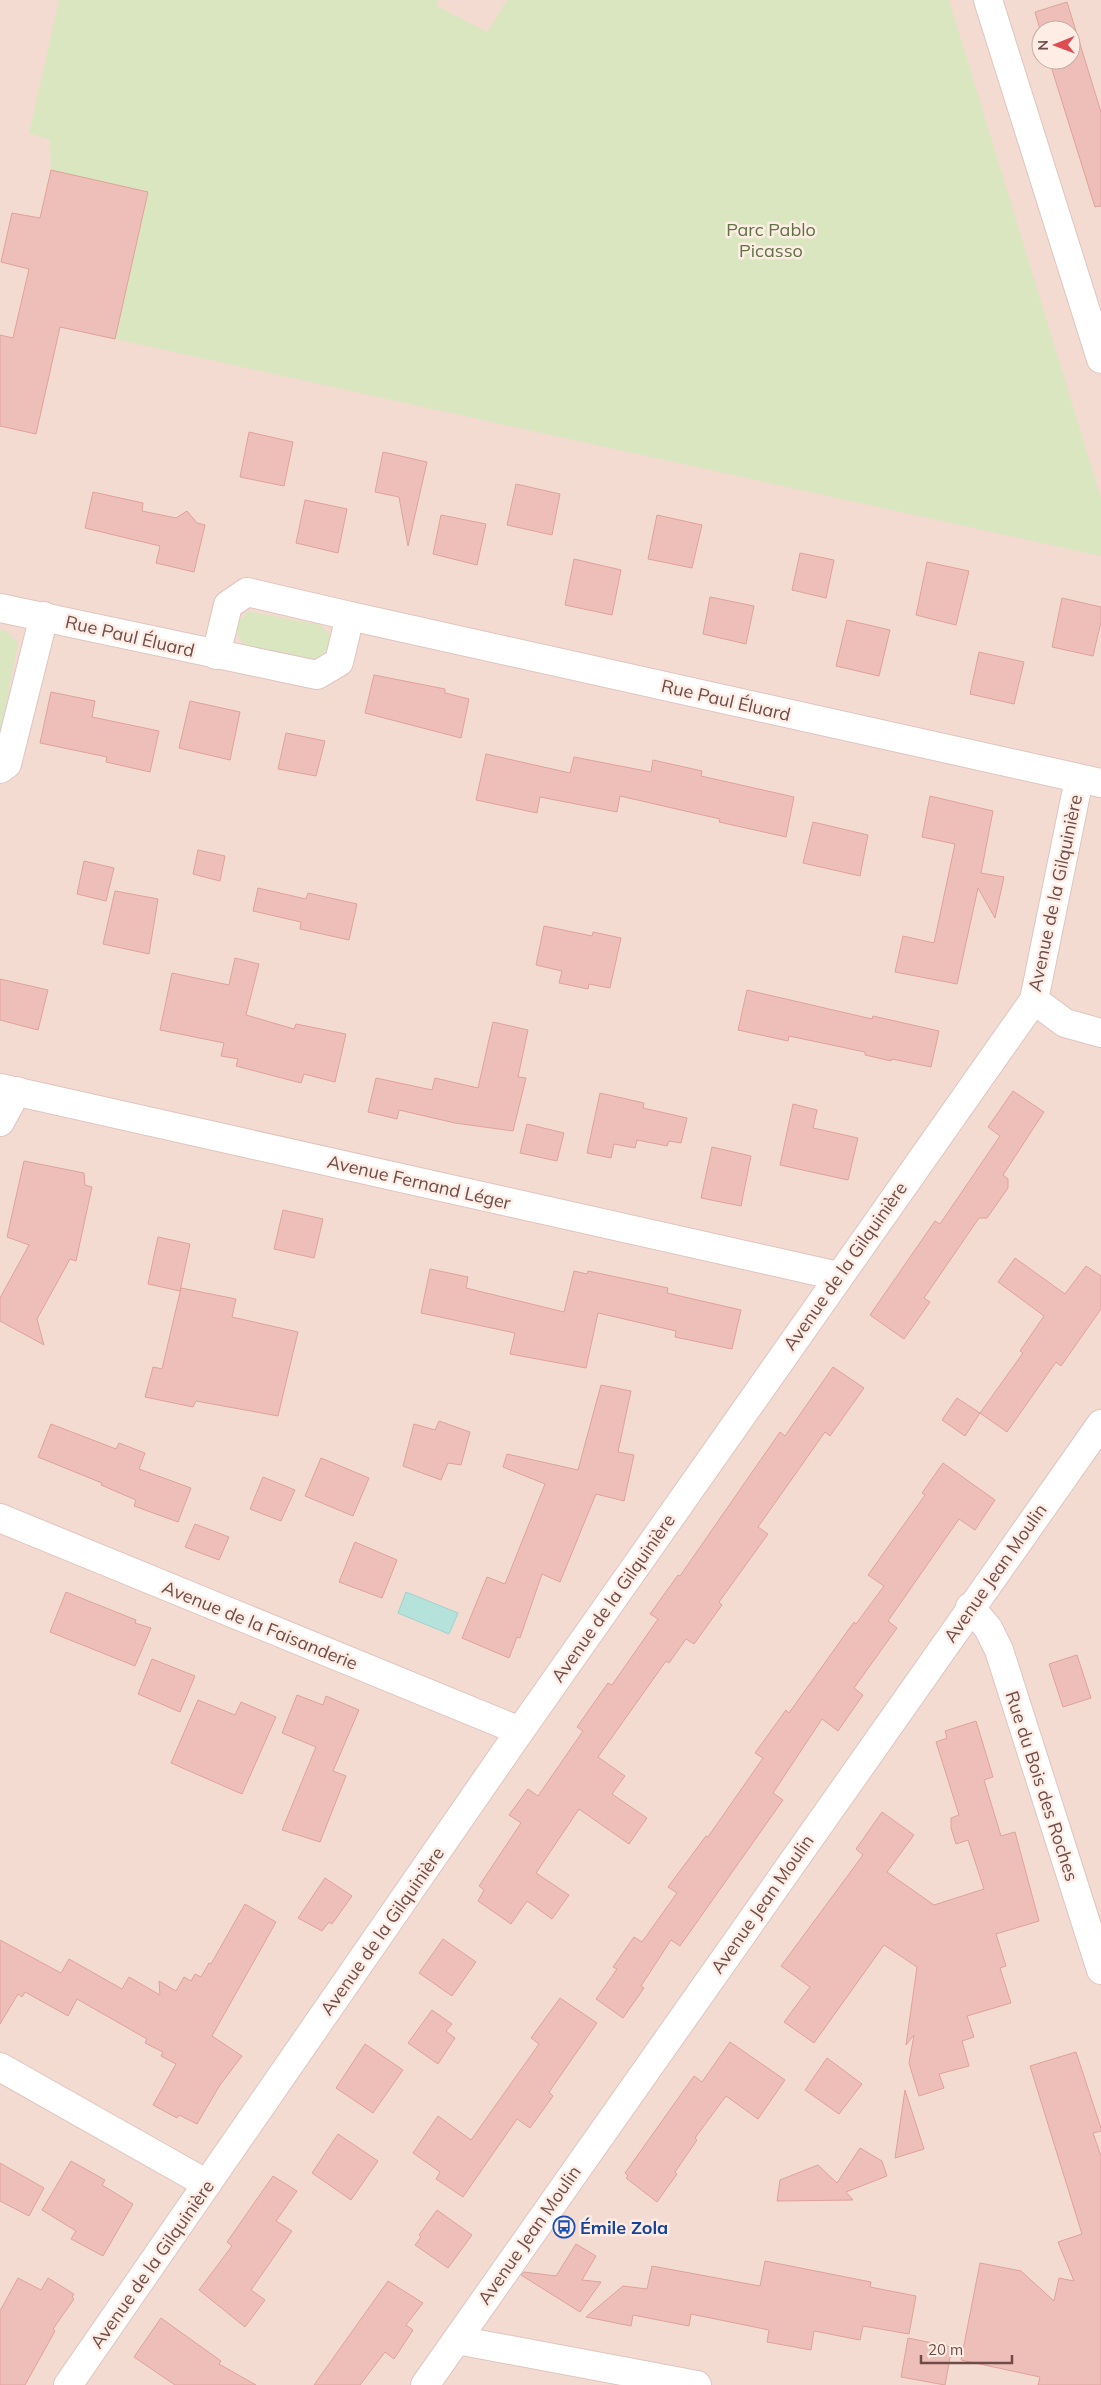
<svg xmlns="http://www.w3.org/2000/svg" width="1101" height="2385" viewBox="0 0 1101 2385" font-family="Mulish,sans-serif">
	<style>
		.residential { fill: #f3dbd1; fill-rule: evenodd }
		.green { fill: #dae6c0 }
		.water { fill: #b6e2dc; stroke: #9dd3cd }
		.building { fill: #eebfb9; stroke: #dfa29a }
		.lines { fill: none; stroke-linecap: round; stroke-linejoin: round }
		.minor-casing { stroke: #dfc5bf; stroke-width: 30 }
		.minor { stroke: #fff; stroke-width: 28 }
		.labels { text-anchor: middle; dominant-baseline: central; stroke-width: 5; stroke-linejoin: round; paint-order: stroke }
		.park-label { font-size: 18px; fill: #5e7442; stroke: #feede5 }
		.street-label { font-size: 18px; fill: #6f4c49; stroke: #feede5 }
		.transit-label { font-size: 18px; font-weight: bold; fill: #164399; stroke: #feede5; text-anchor: start }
	</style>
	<rect width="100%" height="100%" fill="#fae9df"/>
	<path class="residential" d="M0,0H1101V2385H0ZM1041,30H1071V60H1041Z"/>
	<g class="green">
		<path d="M59,0H438L437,6L487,32L507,0H949L1101,498V556L115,339L148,192L51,170L50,140L29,133Z"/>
		<path d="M248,611L321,625L329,634L331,645L316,660L242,644L235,626Z"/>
		<path d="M5,630L18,643L0,735V631Z"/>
	</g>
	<path class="water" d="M406,1592L458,1613L449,1634L398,1613Z"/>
	<g class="building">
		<path d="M1067,2L1101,112V206L1095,207L1049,60H1071V30H1041V33L1035,12Z"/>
		<path d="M51,170L148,192L115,339L60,327L36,434L0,426V335L13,338L29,269L1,262L12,213L40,218Z"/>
		<path d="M249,432L293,442L284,486L240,477Z"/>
		<path d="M383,452L427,462L408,546L399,497L375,492Z"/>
		<path d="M516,484L560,494L552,535L507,525Z"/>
		<path d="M93,492L143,503L142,511L176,518L187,511L197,523L205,525L194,572L156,563L160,546L85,528Z"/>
		<path d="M305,500L347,509L338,553L296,543Z"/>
		<path d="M441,515L486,524L477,565L433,554Z"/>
		<path d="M657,515L702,525L692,568L648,559Z"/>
		<path d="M800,553L834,560L826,598L792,590Z"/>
		<path d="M574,559L621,570L612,615L565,605Z"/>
		<path d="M927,562L969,571L956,625L916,615Z"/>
		<path d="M710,597L754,606L746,644L703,634Z"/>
		<path d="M1062,598L1101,607V622L1093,656L1052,647Z"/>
		<path d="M847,620L890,630L879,676L836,666Z"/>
		<path d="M979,652L1024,662L1014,704L970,694Z"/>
		<path d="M374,675L445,689V693L469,699L461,738L365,713Z"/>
		<path d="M51,692L95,701L92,717L159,731L150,772L106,762L107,757L40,743Z"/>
		<path d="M190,701L240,712L230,760L179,748Z"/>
		<path d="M286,733L325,741L316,776L278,769Z"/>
		<path d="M486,754L570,773L574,757L651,772L653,760L702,771L701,776L794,797L786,837L719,822L720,819L620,796L617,812L540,797L537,813L476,800Z"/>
		<path d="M930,796L993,811L981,873L1004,877L995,918L978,888L957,984L895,972L903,936L934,943L955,844L922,837Z"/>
		<path d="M813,822L868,835L860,876L803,863Z"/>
		<path d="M198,850L225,856L220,881L193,874Z"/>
		<path d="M84,861L114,868L106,901L77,894Z"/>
		<path d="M258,888L306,899L308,893L357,904L349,940L300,929L301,922L253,911Z"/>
		<path d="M115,891L158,899L149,954L103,944Z"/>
		<path d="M544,926L592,936L593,932L621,938L610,988L589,984L588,989L559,983L562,971L536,965Z"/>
		<path d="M235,958L259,964L246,1015L294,1029L296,1024L346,1034L335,1082L304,1074L301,1083L236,1066L238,1059L221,1056L224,1043L160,1030L172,973L229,985Z"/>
		<path d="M0,979L48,990L38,1030L0,1020Z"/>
		<path d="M747,990L872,1019L873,1016L939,1031L931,1067L892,1059L891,1061L865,1055V1052L789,1036L788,1041L738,1030Z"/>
		<path d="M493,1022L528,1030L518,1077L526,1078L513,1131L455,1123L399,1110L397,1119L368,1112L376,1078L432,1090L435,1078L478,1088Z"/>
		<path d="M1013,1091L1044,1112L1003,1175L1008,1179V1188L987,1218H979L924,1298L930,1302L904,1339L870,1315L935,1221L940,1224L1000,1136L988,1127Z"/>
		<path d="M600,1093L644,1103L643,1108L687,1118L681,1143L669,1141L667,1146L637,1140L635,1148L614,1144L611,1158L587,1153Z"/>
		<path d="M793,1104L817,1110L813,1128L858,1138L848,1180L780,1165Z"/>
		<path d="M527,1124L564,1133L557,1161L520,1153Z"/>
		<path d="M712,1147L751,1156L741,1206L701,1198Z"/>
		<path d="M24,1161L84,1173L85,1185L92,1187L76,1261L70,1259L37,1319L44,1345L0,1321V1298L29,1245L7,1237Z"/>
		<path d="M283,1210L323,1219L314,1258L274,1249Z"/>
		<path d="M158,1237L190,1244L180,1291L148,1284Z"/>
		<path d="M1015,1258L1065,1294L1086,1266L1101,1276V1309L1061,1366L1056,1362L1007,1432L980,1413L1023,1353L1020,1351L1044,1316L998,1282Z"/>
		<path d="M430,1269L468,1277L466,1288L564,1312L574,1271L587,1274L588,1271L668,1288L667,1293L741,1310L732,1349L675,1337L676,1331L598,1313L586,1368L510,1354L515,1333L421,1313Z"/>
		<path d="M181,1288L236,1299L232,1317L298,1332L278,1416L196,1401L193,1407L145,1397L153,1367L162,1369Z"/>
		<path d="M833,1367L864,1388L830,1436L825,1432L758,1527L768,1534L719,1602L722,1605L694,1644L686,1639L669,1663L666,1661L598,1757L625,1776L612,1794L647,1818L629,1844L579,1809L536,1873L569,1895L552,1919L527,1901L511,1924L478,1901L484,1890L479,1886L521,1823L509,1815L528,1789L538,1796L583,1731L577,1727L608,1683L612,1685L658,1619L650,1614L678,1575L680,1576L780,1432L785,1436Z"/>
		<path d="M601,1385L631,1391L618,1452L634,1455L624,1501L596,1494L560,1582L542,1574L520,1638L517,1637L509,1658L462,1638L487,1577L505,1584L545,1484L503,1467L507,1454L578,1470Z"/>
		<path d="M957,1398L980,1413L965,1436L942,1420Z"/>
		<path d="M439,1421L470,1432L461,1465L448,1463L441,1480L403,1466L414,1424L435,1430Z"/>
		<path d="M51,1424L116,1449L119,1443L145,1453L139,1469L191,1488L178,1522L134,1506L136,1500L101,1485L102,1483L38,1457Z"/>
		<path d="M321,1458L369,1478L353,1516L305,1496Z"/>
		<path d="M943,1463L995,1500L975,1530L959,1519L888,1621L897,1628L854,1688L863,1695L838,1731L822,1719L773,1793L783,1800L680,1946L671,1940L641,1986L644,1988L623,2018L596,1999L617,1969L613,1967L634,1937L642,1942L677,1893L668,1887L706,1836L708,1837L763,1758L755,1753L786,1710L789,1713L854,1622L856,1624L884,1586L868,1575L925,1495L922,1493Z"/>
		<path d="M263,1477L295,1490L281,1521L250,1509Z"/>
		<path d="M195,1524L229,1537L219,1560L185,1547Z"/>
		<path d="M355,1542L397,1560L382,1598L339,1582Z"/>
		<path d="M66,1592L136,1620L135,1623L151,1628L135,1666L50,1632Z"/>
		<path d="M1077,1655L1091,1698L1063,1707L1049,1664Z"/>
		<path d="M152,1659L195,1676L180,1712L138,1694Z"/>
		<path d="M297,1695L323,1705L326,1696L359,1710L333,1771L346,1776L320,1842L282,1830L316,1747L282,1733Z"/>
		<path d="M198,1700L235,1715L241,1702L276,1717L242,1794L171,1763Z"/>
		<path d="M976,1721L993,1777L984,1780L1001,1836L1015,1832L1039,1921L996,1934L1006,1966L1000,1968L1011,2003L967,2016L974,2037L962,2041L969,2066L939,2074L944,2088L919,2096L909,2063L914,2035L906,2045L917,1967L884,1945L814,2043L784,2022L810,1987L781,1966L863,1855L856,1849L882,1812L914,1835L887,1872L934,1905L984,1889L968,1840L956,1844L951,1828V1818L959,1815L936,1742L947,1738L945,1731Z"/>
		<path d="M325,1878L352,1896L332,1924L329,1922L322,1931L298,1918Z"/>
		<path d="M245,1904L276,1922L212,2036L242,2056L220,2085L197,2124L179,2115L177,2118L153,2105L176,2064L161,2056L163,2052L145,2043L147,2039L77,1999L68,2016L25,1992L22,1997L18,1994L0,2024V1940L61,1973L69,1959L122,1989L129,1977L160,1995L159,1981L176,1991L184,1977L191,1981L195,1974L201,1977L209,1963L211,1964Z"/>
		<path d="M443,1939L476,1962L452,1996L419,1973Z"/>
		<path d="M560,1998L597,2023L549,2092L553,2096L530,2128L517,2119L463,2197L436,2179L440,2172L413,2153L438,2116L471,2140L539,2044L531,2038Z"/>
		<path d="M432,2010L452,2024L446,2031L455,2038L438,2064L408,2043Z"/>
		<path d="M730,2042L785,2080L758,2119L726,2096L695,2138L697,2140L675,2172L677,2174L657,2202L626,2178L628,2176L625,2173L694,2076L702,2082Z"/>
		<path d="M365,2044L403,2070L373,2113L336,2088Z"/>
		<path d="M1076,2052L1101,2128V2131L1093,2133L1101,2156V2385H1038L1040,2377L961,2360L980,2263L1021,2271L1054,2301L1059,2278L1074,2281L1058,2242L1082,2234L1030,2066Z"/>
		<path d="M827,2058L862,2084L839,2114L805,2090Z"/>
		<path d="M905,2090L924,2149L895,2158Z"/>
		<path d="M338,2134L378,2161L351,2200L312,2173Z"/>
		<path d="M860,2148L882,2161L887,2176L846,2192L853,2200L777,2201L780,2180L818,2165L837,2183Z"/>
		<path d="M71,2161L105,2180L102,2185L133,2204L103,2256L71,2239L76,2231L42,2210Z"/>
		<path d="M0,2163L44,2188L29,2216L0,2201Z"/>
		<path d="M273,2176L297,2191L276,2221L292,2231L251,2290L265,2300L245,2327L199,2290L232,2246L227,2242Z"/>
		<path d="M437,2210L472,2235L448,2268L415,2245L421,2237L419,2235Z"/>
		<path d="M576,2244L596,2256L582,2280L601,2282L580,2312L521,2275L524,2272L556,2276Z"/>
		<path d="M765,2261L871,2282L870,2287L916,2296L909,2334L863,2326L860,2340L814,2331L811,2350L767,2342L769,2330L691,2314L689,2326L633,2315L631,2326L586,2317L623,2286L647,2289L652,2266L760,2286Z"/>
		<path d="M18,2278L41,2290L48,2278L74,2294L72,2297L74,2299L53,2329L55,2331L25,2385H0V2311Z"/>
		<path d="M388,2281L423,2303L406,2325L413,2330L394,2359L385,2352L360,2385H314Z"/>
		<path d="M161,2318L221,2361L219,2364L256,2385H175L134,2357Z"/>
		<path d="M908,2338L952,2347L945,2385L901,2377Z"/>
	</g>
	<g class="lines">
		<g class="minor-casing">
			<g id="minor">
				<path d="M988,0L1101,359"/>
				<path d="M0,608L317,675L339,662L350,616L1101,783"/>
				<path d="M216,655L228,605L247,592L350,616"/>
				<path d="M0,769L7,764L44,616"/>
				<path d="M1034,1000L1065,1023L1101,1033"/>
				<path d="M0,1088L838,1276"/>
				<path d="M0,1122L17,1091"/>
				<path d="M0,1518L520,1731"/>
				<path d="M970,1607L988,1628L999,1650L1101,1970"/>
				<path d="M0,2067L207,2184"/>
				<path d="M457,2340L697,2385"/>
				<path d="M68,2385L520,1731L1034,1000L1079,779"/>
				<path d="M425,2385L1101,1424"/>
			</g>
		</g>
		<use href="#minor" class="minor"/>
	</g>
	<defs>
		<g id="bus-ring" transform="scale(1.125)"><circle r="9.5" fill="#feede5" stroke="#1a4fb4" stroke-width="1.5"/><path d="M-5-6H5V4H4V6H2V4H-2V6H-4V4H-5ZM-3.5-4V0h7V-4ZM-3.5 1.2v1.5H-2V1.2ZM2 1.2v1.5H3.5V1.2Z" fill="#1a4fb4"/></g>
	</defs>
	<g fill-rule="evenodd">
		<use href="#bus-ring" x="564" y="2227"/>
	</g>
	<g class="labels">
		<g class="park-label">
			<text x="771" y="229">Parc Pablo<tspan x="771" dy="21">Picasso</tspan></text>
		</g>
		<g class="street-label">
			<text transform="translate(130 636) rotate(13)">Rue Paul Éluard</text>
			<text transform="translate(726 700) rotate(13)">Rue Paul Éluard</text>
			<text transform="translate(1055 893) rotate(-78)">Avenue de la Gilquinière</text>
			<text transform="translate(419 1182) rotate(13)">Avenue Fernand Léger</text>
			<text transform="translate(845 1266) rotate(-55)">Avenue de la Gilquinière</text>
			<text transform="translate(995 1573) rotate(-55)">Avenue Jean Moulin</text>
			<text transform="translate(613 1598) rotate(-55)">Avenue de la Gilquinière</text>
			<text transform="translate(260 1625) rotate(22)">Avenue de la Faisanderie</text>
			<text transform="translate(1042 1786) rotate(72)">Rue du Bois des Roches</text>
			<text transform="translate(762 1904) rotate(-55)">Avenue Jean Moulin</text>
			<text transform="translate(382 1931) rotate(-55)">Avenue de la Gilquinière</text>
			<text transform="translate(529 2235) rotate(-55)">Avenue Jean Moulin</text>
			<text transform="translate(152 2264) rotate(-55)">Avenue de la Gilquinière</text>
		</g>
		<g class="transit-label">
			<text x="580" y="2227">Émile Zola</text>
		</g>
	</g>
	<g transform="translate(1056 45) rotate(269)"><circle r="24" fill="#feede5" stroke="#c5ada7"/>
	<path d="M0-4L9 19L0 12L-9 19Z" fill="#de4b52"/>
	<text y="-8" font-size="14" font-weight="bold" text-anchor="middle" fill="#6f4c49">N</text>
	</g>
	<path d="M921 2355v8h91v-8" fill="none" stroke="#6f4c49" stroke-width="2.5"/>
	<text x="928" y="2355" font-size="15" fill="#6f4c49" stroke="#feede5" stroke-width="4" paint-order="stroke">20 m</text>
</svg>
